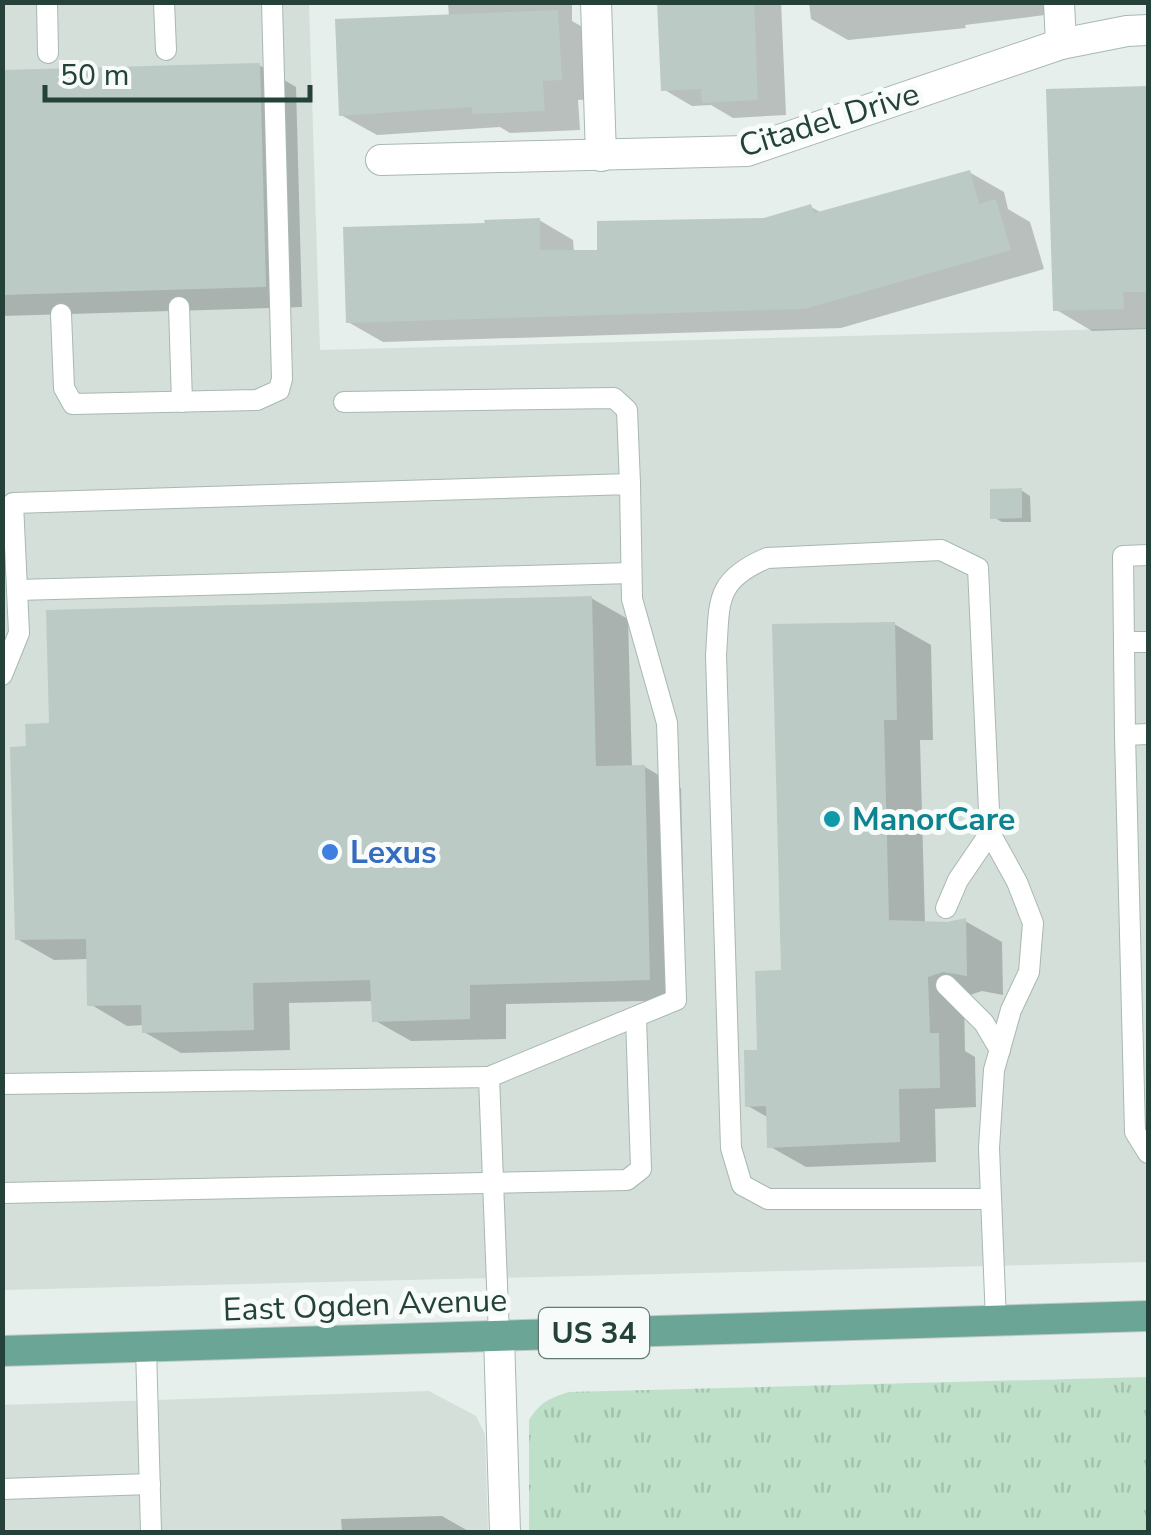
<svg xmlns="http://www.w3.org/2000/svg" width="1151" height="1535" viewBox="0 0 1151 1535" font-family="'Nunito Sans',sans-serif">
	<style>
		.built { fill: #d4dfda }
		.grass { fill: url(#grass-tufts) }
		.shadow { fill: #0003 }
		.building { fill: #bbcac4 }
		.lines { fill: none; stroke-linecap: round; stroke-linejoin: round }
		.lane-casing { stroke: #a8b8b2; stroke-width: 22 }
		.street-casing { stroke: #a8b8b2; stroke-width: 32 }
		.primary-casing { stroke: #c2cac8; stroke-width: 32 }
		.lane { stroke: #fff; stroke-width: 20 }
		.street { stroke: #fff; stroke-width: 30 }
		.primary { stroke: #6aa596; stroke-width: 30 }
		.culture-dot { fill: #0f9aa8; stroke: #f7fbf9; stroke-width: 4 }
		.shop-dot { fill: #3f7fe0; stroke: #f7fbf9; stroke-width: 4 }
		.labels { text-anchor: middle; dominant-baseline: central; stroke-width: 10; stroke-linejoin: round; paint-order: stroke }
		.shield { fill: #f7fbf9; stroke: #637a73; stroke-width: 2.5 }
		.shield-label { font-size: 30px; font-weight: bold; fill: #24423a }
		.street-label { font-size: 32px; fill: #24423a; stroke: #f7fbf9 }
		.culture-label { font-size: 32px; font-weight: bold; fill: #0d838f; stroke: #f7fbf9; text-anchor: start }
		.shop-label { font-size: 32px; font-weight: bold; fill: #366cbe; stroke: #f7fbf9; text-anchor: start }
	</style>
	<defs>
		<pattern id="grass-tufts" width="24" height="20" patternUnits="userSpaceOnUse" patternTransform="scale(2.5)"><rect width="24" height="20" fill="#bfe0c8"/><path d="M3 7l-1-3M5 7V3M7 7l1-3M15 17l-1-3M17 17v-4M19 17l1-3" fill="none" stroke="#a4c1ad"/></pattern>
	</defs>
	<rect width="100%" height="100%" fill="#e6efeb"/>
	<g class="built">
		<path d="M2,3H309L320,350L1148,328V1262L3,1290Z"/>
		<path d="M429,1391L476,1416L485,1434L488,1532H3L2,1405Z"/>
	</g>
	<path class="grass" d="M1148,1377V1532H529V1420C540,1402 550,1398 569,1392Z"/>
	<g class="shadow">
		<path d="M448,2H572V21L593,33L596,99L578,100L580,130L510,133L500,127L377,135L341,115L449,17Z"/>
		<path d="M660,2H781L786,115L733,118L711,105L692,106L663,89Z"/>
		<path d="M809,2H1043L1045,15L965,25L966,28L848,40L811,19Z"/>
		<path d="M259,65L296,87L302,307L2,316V73Z"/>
		<path d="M1147,89L1148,329L1092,331L1055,309Z"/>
		<path d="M969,172L1004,192L1008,209L1030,222L1044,269L841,328L383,342L348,322L487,226L539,220L573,240L574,253H600L764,221L811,207L822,213Z"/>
		<path d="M1021,490L1030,496L1031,522H1002L993,517Z"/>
		<path d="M591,598L628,619L632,767H645L681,788L686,1000L506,1004V1039L411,1041L374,1020V1001L289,1003L290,1050L181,1053L144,1032V1025L127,1026L90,1004L89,959L54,960L17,939L28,749L51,726Z"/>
		<path d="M894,624L931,645L933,740H920L925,924L965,921L1002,942L1003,995L982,991L964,997L965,1051L975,1057L976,1107L935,1109L936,1162L806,1167L769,1146V1118L748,1106L784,972Z"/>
		<path d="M442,1516L470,1532H342L341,1519Z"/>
	</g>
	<g class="building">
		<path d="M657,2H754L758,100L702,103L701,89L661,91Z"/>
		<path d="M558,10L562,80L543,81L545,111L472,114V107L339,116L335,19Z"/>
		<path d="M260,63L266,287L2,295V70Z"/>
		<path d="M1148,86V292H1123L1124,309L1053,311L1046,89Z"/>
		<path d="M970,170L979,204L996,199L1011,250L805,309L346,323L343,227L485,223L484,220L540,218V250H597V221L764,218L811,204L814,213Z"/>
		<path d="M1022,488V518L990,519V489Z"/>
		<path d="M592,596L596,766L645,765L650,980L470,985V1019L372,1022L370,980L253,983L254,1030L142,1033L141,1005L87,1006L86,939L15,940L10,747L26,746L25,724L49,723L46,610Z"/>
		<path d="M895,622L897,720H884L889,920L947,922L966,918L967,976L943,972L928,977L930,1033H939L940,1088L899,1089L900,1142L767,1148L766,1106L745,1107L744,1050H757L755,971L781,970L772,624Z"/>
	</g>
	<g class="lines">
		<g class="lane-casing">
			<g id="lane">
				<path d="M47,2L48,53"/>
				<path d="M164,2L166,50"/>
				<path d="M179,307L182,402"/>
				<path d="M61,314L64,388L73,404L257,400L279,390L282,379L272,2"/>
				<path d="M344,402L614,398L627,410L630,484"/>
				<path d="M1148,555L1123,556L1125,735L1148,734"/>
				<path d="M17,590L631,573"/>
				<path d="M1124,642H1148"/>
				<path d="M2,675L19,633L13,503L630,484L632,599L667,723L676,1000L489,1077"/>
				<path d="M1125,735L1135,1132L1148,1153"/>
				<path d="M946,908L958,880L990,833"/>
				<path d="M946,985L984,1023L1000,1050"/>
				<path d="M2,1084L489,1077L499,1336"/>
				<path d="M2,1193L627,1180L641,1169L636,1017"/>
				<path d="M991,1199H768L742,1185L731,1148L716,655C720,603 713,581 767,558L941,550L978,568L990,833L1017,882L1033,923L1029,972L1011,1010L994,1070L989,1148L996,1321"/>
				<path d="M146,1347L151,1532"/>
				<path d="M2,1489L150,1484"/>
			</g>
		</g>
		<g class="street-casing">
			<g id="street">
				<path d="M596,2L601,156"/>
				<path d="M1059,2L1061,44"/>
				<path d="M381,160L747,151L1061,44L1127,31L1148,30"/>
				<path d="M499,1336L505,1532"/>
			</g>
		</g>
		<g class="primary-casing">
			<path id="primary" d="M2,1351L1148,1316"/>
		</g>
		<use href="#lane" class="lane"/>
		<use href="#street" class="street"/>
		<use href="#primary" class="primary"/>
	</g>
	<circle class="culture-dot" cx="832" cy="819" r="10"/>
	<circle class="shop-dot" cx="330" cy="852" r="10"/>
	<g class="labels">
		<rect class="shield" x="539" y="1308" width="110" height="50" rx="8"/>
		<g class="shield-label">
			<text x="594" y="1333">US 34</text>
		</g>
		<g class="street-label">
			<text transform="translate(829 120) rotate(-17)">Citadel Drive</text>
			<text transform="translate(365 1305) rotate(-2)">East Ogden Avenue</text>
		</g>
		<g class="culture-label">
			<text x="852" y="819">ManorCare</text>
		</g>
		<g class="shop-label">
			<text x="350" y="852">Lexus</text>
		</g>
	</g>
	<rect width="1151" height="1535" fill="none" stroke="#24423a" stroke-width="10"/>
	<path d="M45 85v15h265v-15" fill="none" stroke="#24423a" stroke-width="5"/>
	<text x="60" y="85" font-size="30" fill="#24423a" stroke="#f7fbf9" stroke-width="8" paint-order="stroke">50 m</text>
</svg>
